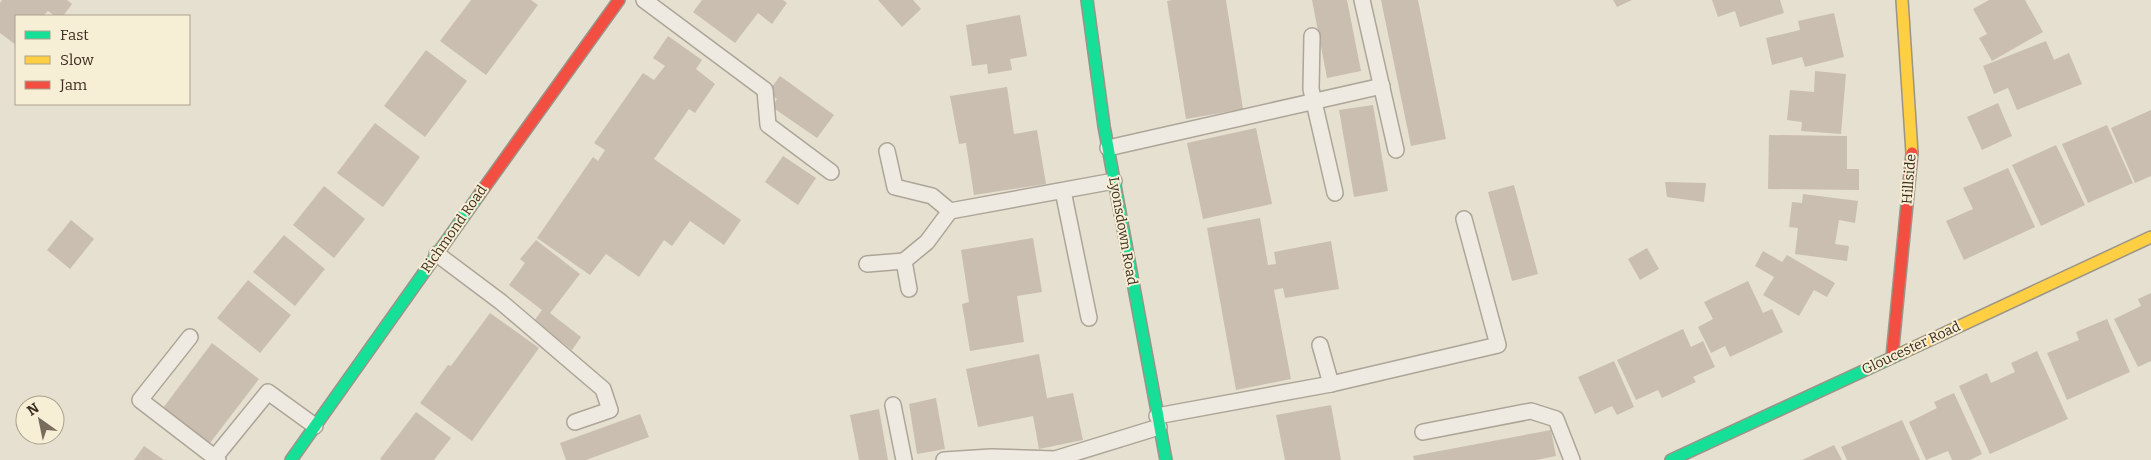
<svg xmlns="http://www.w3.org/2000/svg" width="2151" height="460" viewBox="0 0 2151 460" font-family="Bitter,serif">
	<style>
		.building { fill: #cabeb0 }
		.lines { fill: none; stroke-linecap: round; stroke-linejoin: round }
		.lane-casing { stroke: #aca598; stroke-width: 18 }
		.fast-casing { stroke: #9b9488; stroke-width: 14 }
		.slow-casing { stroke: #9b9488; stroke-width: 14 }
		.jam-casing { stroke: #9b9488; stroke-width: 14 }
		.lane { stroke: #eeeae1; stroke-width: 15 }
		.fast { stroke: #16e098; stroke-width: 11 }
		.slow { stroke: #ffcf43; stroke-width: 11 }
		.jam { stroke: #f24e42; stroke-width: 11 }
		.labels { text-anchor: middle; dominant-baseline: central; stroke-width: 4; stroke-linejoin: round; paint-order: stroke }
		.street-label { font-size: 14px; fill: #3c2d1f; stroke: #f7eed6 }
	</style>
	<rect width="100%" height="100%" fill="#e6e0d0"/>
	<g class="building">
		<path d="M2,0H67L72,4L63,16H55L48,11L43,16H16V45L0,33V3Z"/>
		<path d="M471,0H531L538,5L486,75L440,41Z"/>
		<path d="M702,0H783L787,3L772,24L758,13L735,43L693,12Z"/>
		<path d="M878,0H913L921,9L902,27Z"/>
		<path d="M1172,0H1226L1243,109L1186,119L1167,1Z"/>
		<path d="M1312,0H1347L1361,71L1327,78Z"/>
		<path d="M1381,0H1418L1446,139L1411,146Z"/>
		<path d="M1613,0H1632L1617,7Z"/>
		<path d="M1712,0H1780L1784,13L1740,27L1735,11L1718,17Z"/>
		<path d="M1989,0H2025L2043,32L1992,61L1979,38L1987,34L1973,9Z"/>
		<path d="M1834,13L1844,57L1805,67L1802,57L1772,65L1766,38L1800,30L1798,21Z"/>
		<path d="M1020,15L1027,56L1010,59L1012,70L988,74L987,64L972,66L966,25Z"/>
		<path d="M668,36L702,60L696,69L715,84L695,113L689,109L654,159L741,220L724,245L690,221L672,246L664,240L639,277L606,254L590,275L537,238L593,157L598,161L605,150L594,143L643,73L654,80L665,66L653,58Z"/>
		<path d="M2046,41L2054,60L2069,53L2082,84L2017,110L2008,88L1994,94L1983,66Z"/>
		<path d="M426,50L467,81L425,137L384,106Z"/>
		<path d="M1815,71L1846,74L1841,134L1801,131L1802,122L1787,120L1790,90L1814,92Z"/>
		<path d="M780,76L834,115L817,138L772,107L777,99L768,92Z"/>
		<path d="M1007,87L1014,134L1037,130L1046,184L974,195L966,143L959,144L950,96Z"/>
		<path d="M1998,103L2012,136L1982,150L1967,117Z"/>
		<path d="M1373,105L1388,191L1354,197L1339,110Z"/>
		<path d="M2151,110V176L2135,183L2111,128Z"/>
		<path d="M375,123L420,157L383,207L337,173Z"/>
		<path d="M2107,125L2133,183L2088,203L2062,144Z"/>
		<path d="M1256,128L1272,204L1203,219L1187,143Z"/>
		<path d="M1769,135L1847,136V169H1859V190L1768,189Z"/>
		<path d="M2056,145L2085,205L2041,226L2012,165Z"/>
		<path d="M783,156L816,178L798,205L765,182Z"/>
		<path d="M2008,168L2035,227L1964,260L1946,221L1973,209L1963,188Z"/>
		<path d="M1665,182L1706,183L1704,202L1667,197Z"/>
		<path d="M1514,185L1538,274L1512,281L1488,192Z"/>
		<path d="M324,186L365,219L334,258L293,225Z"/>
		<path d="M1803,194L1858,201L1855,223L1839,220L1835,244L1849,246L1847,261L1795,254L1798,228L1789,227L1792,202L1802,203Z"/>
		<path d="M1260,218L1268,265L1276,264L1274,252L1331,241L1339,289L1285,298L1283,288L1274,290L1291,379L1236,390L1207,228Z"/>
		<path d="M71,220L94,239L70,269L47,250Z"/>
		<path d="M284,235L325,269L295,306L253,272Z"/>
		<path d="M1033,238L1042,292L1017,296L1024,342L970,351L962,304L969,302L961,250Z"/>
		<path d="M536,240L580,274L550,313L581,337L572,350L534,321L542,310L509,285L525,263L520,259Z"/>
		<path d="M1647,248L1659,269L1640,280L1628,259Z"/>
		<path d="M1763,251L1782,262L1787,255L1835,283L1827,297L1814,290L1799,316L1763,295L1774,277L1755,266Z"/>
		<path d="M248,280L291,315L260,353L217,318Z"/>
		<path d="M1748,281L1763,313L1772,309L1783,332L1730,357L1725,346L1711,353L1698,327L1713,319L1704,302Z"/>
		<path d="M2151,293V361L2138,367L2114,319L2141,306L2138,299Z"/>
		<path d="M490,313L539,348L472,441L420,403L448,365L451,366Z"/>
		<path d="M2107,319L2130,372L2067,400L2047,353L2079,340L2076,332Z"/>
		<path d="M1683,329L1691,347L1703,341L1715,367L1693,377L1696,382L1662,398L1658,390L1636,400L1617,360Z"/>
		<path d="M212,343L259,379L210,443L163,408Z"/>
		<path d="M2037,351L2068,419L1990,454L1959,386L1987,373L1991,383L2015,372L2011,363Z"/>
		<path d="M1039,354L1047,398L1073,393L1083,440L1039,449L1033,416L978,427L966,369Z"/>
		<path d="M1614,361L1634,407L1617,415L1612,406L1595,414L1578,377Z"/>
		<path d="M1954,393L1982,454L1970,460H1952L1948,451L1926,460L1909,422L1937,408L1934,402Z"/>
		<path d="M936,398L945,449L917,454L909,404Z"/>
		<path d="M1331,405L1341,460H1285L1276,415Z"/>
		<path d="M879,409L888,460H859L850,415Z"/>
		<path d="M416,412L451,438L434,460H382L380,459Z"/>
		<path d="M640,414L649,437L586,460H566L560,443Z"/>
		<path d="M1902,420L1920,460H1847L1841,447Z"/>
		<path d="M1551,430L1556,456L1536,460H1414L1413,456Z"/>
		<path d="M1834,445L1842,460H1802Z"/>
		<path d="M144,446L164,460H134Z"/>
	</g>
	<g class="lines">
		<g class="lane-casing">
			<g id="lane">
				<path d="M644,0L765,90L768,125L831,172"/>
				<path d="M1362,0L1396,150"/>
				<path d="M1312,36L1311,89L1335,193"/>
				<path d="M1108,148L1382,86"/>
				<path d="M887,151L895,187L932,196L950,211L1114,181"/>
				<path d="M1063,191L1089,318"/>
				<path d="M437,254L501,302L603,389L610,410L575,422"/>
				<path d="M867,264L904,261"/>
				<path d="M909,289L904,261L927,242L950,211"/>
				<path d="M190,337L140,400L218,460"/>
				<path d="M1320,345L1331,384"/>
				<path d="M893,405L904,460"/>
				<path d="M1157,416L1331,384L1498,345L1464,219"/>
				<path d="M1423,432L1531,411L1556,419L1572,460"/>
				<path d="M215,457L268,392L315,426"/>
				<path d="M944,460L991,457L1055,459L1159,427"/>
			</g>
		</g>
		<g class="fast-casing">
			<g id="fast">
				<path d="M1087,0L1104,126L1166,460"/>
				<path d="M291,460L479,195"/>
				<path d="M1671,460L1902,353"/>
			</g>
		</g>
		<g class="slow-casing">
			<g id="slow">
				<path d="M1902,0L1912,153"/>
				<path d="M1902,353L2151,237"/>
			</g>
		</g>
		<g class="jam-casing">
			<g id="jam">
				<path d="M479,195L619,0"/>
				<path d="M1892,357L1912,153"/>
			</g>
		</g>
		<use href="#lane" class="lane"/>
		<use href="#fast" class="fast"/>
		<use href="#slow" class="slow"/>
		<use href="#jam" class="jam"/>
	</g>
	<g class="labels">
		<g class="street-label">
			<text transform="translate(1909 179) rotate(-85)">Hillside</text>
			<text transform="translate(454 229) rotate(-55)">Richmond Road</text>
			<text transform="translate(1123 231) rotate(80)">Lyonsdown Road</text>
			<text transform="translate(1911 348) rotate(-25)">Gloucester Road</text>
		</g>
	</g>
	<rect x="15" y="15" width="175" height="90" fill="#f7eed6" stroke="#aca18d"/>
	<rect x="25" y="31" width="25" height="8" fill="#16e098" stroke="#aca18d"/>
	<text x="60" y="40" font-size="15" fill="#3c2d1f">Fast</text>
	<rect x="25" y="56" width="25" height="8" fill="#ffcf43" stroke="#aca18d"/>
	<text x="60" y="65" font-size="15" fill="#3c2d1f">Slow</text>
	<rect x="25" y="81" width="25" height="8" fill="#f24e42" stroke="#aca18d"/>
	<text x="60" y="90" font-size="15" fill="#3c2d1f">Jam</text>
	<g transform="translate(40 420) rotate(327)"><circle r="24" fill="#f7eed6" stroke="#aca18d"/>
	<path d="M0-4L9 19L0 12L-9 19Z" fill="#786c5d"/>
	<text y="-8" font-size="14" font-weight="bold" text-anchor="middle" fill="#3c2d1f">N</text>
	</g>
</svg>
